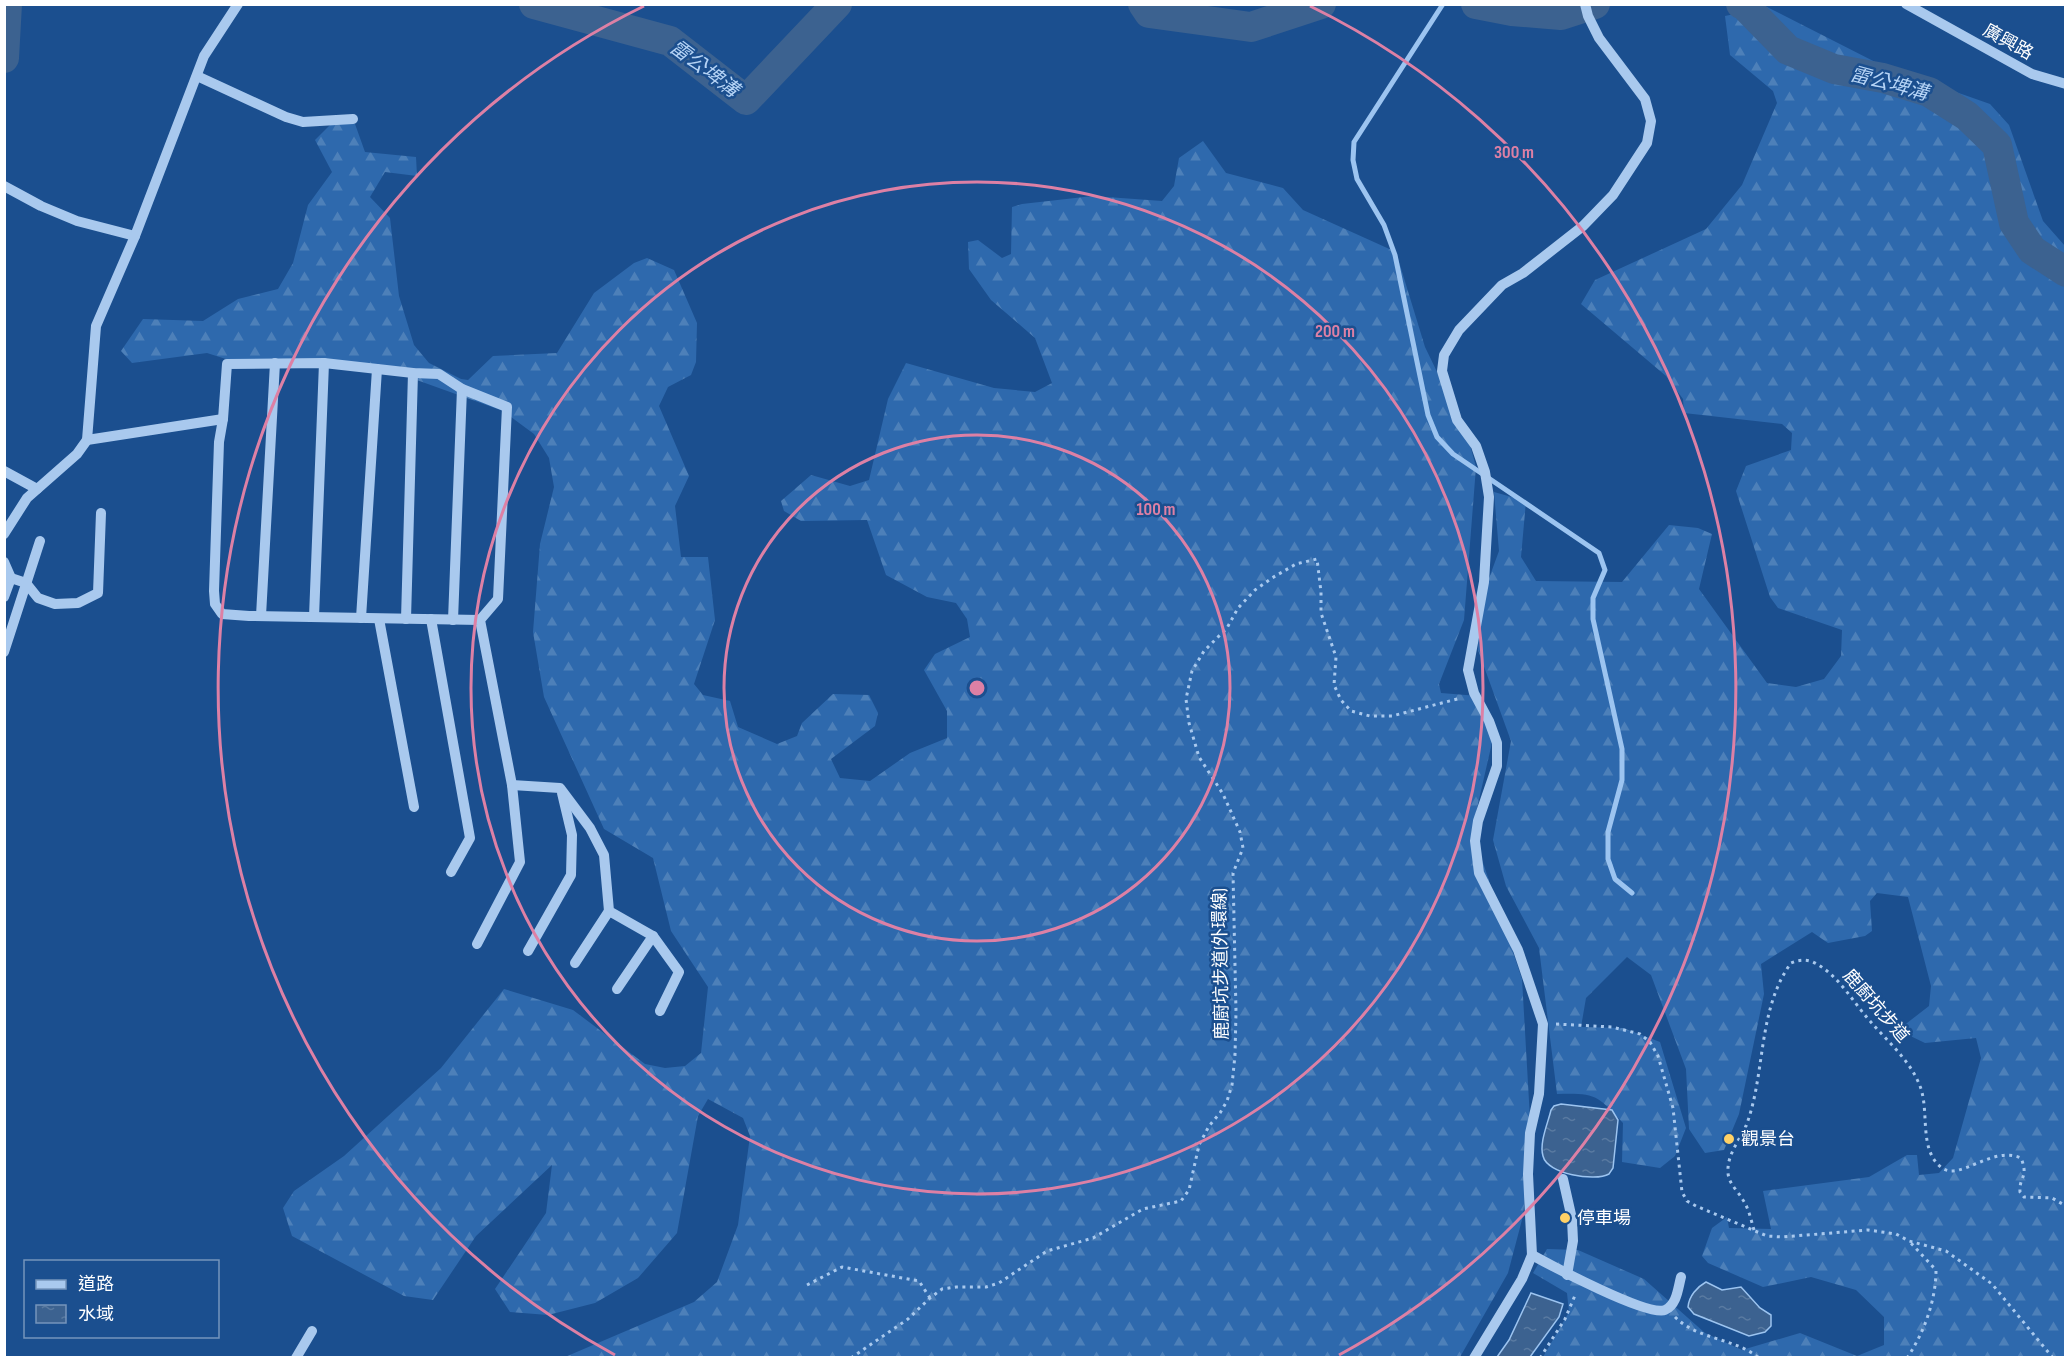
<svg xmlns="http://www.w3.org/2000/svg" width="2070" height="1362" viewBox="0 0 2070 1362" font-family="'Sofia Sans Condensed','Noto Sans TC',sans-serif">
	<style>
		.forest { fill: url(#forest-firs) }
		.water { fill: url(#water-ripples); stroke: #9cc4f0; stroke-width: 1.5 }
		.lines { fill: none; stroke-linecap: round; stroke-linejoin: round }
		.stream { stroke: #9cc4f0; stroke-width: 5 }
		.river { stroke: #3c6290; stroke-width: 30 }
		.path { stroke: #a9c9ee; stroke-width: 3; stroke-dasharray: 3 4.5; stroke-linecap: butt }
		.minor { stroke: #a9c9ee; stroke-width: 10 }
		.ring { fill: none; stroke: #dd80a5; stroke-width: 3 }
		.poi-dot { fill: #ffd166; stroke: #1b4f8f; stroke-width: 2 }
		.labels { text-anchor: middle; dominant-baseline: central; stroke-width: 5; stroke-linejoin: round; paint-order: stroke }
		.street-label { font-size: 18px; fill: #fff; stroke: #1b4f8f }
		.poi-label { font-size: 18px; fill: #fff; stroke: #1b4f8f; text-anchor: start }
		.water-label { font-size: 20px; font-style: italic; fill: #b5d3f5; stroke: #1b4f8f }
		.centre { fill: #dd80a5; stroke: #1b4f8f; stroke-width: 3 }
		.ring-label { font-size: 18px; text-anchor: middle; font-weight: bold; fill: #dd80a5; stroke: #1b4f8f; stroke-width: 5; stroke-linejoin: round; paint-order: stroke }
	</style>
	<defs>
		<pattern id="forest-firs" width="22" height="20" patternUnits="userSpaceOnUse" patternTransform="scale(1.5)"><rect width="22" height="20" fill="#2e69ad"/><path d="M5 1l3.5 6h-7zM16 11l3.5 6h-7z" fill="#4d80b9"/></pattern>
		<pattern id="water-ripples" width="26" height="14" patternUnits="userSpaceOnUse" patternTransform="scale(1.5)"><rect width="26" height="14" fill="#3c6290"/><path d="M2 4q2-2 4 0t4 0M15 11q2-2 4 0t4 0" fill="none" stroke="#597aa1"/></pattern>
	</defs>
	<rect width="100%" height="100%" fill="#1b4f8f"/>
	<g class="forest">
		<path d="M1767,7L1885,67L1990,104L2009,125L2043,221L2065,246V1357H1543L1569,1312L1567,1293L1533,1273L1547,1249L1578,1250L1644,1279L1705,1333L1742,1350L1800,1333L1857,1356L1884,1345V1317L1856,1290L1811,1277L1763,1287L1708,1263L1702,1256L1712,1228L1727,1217L1729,1228L1771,1229L1763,1191L1869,1177L1907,1155H1917L1919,1175L1939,1173L1953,1158L1981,1058L1976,1038L1925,1043L1898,1030L1929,1006L1931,986L1908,897L1877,893L1870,901L1872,931L1865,936L1828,943L1812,932L1761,964L1764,994L1739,1114L1724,1150L1705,1153L1689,1129L1686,1069L1651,975L1627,957L1586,998L1581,1027L1623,1028L1660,1042L1686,1128L1675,1156L1660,1168L1622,1162L1623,1123C1597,1095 1596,1093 1557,1094L1539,948L1506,886L1493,840L1511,741L1478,650L1481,600L1499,551L1494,492L1526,501L1521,557L1536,581L1622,582L1669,525L1698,528L1712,534L1699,589L1767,683L1796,687L1824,679L1841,656L1842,630L1778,608L1770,597L1736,491L1746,466L1791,450L1792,433L1782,424L1684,413L1683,399L1666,376L1581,304L1595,280L1706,229L1742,185L1777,103L1773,91L1730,55L1725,16Z"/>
		<path d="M334,121L355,124L365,152L416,157L417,176L385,172L370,197L390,218L399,296L414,345L429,363L461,379L468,380L493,356L557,353L594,293L634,263L647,258L674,270L697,323L696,362L691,375L668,387L659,406L689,476L675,506L681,557H708L715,620L694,684L703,695L730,701L738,727L777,744L797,736L802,723L833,694L869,695L878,713L875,726L831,759L840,778L870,781L910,753L947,738V711L924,670L935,654L970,637L967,619L956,603L927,597L886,575L867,520L801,521L784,511L781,501L811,475L850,486L869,480L888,399L906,363L994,388L1035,392L1052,383L1035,338L991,300L969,269L968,242L978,240L1002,258L1011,254L1012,207L1022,204L1093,196L1162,201L1174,186L1179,158L1203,141L1226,173L1283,188L1303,210L1396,252L1425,347L1467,434L1476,467L1464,620L1439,684L1441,693L1478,696L1494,734L1472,830L1522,979L1531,1136L1523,1216L1508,1273L1460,1357H565L694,1302L717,1282L738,1225L750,1136L743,1118L708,1099L698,1116L677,1233L638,1278L595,1303L548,1315L510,1312L495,1289L546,1213L552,1165L476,1236L433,1300L404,1296L292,1236L283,1208L294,1191L344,1156L441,1068L504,989L573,1010L645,1064L665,1068L685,1066L701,1053L708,987L671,931L653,858L604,829L544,697L533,632L540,544L554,487L549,458L534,434L503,411L375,365L251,367L207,353L132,363L121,351L143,319L203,321L238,299L278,289L293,263L308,205L332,172L315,140Z"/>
	</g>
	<g class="water">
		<path d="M1561,1104L1612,1110L1618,1120L1613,1168L1609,1174C1595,1182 1547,1174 1543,1156C1539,1143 1548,1123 1551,1110L1554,1106Z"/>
		<path d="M1706,1282L1722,1290L1741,1287L1760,1308L1771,1315V1326L1765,1332L1749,1336L1694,1314L1688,1307C1689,1296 1697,1287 1706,1282Z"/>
		<path d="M1531,1293L1563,1304L1559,1317L1530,1357H1497L1509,1340Z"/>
	</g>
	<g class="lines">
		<path class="stream" d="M1443,4L1354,142L1353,160L1357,179L1384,225L1395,255L1428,415L1437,437L1453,454L1599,553L1605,570L1593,598V619L1622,749V780L1608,832V859L1615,879L1632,893"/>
		<g class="river">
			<path d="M534,4L670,41L746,100L837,4"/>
			<path d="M1143,4L1149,13L1251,27L1321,4"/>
			<path d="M1476,4L1512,11L1561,15L1595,4"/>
			<path d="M1741,4L1744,5L1788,50L1834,69L1883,78L1929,92L1967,116L1997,145L2014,223L2032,250L2066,272"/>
			<path d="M4,58L7,4"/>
		</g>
		<g class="path">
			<path d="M1556,1024L1612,1027L1640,1034L1650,1042L1658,1056L1673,1108L1682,1192L1687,1201L1696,1206L1767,1236L1782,1237L1868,1230L1896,1234L1909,1241L1946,1251L1992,1284L2053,1358"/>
			<path d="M1754,1230C1751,1220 1749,1209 1743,1200C1738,1191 1728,1183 1728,1172C1727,1155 1739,1141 1746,1126C1766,1074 1757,1010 1791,963C1798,960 1805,959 1813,962C1838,974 1852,1001 1870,1021C1887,1041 1910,1060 1920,1086C1930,1112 1918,1150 1942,1168C1960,1181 1993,1145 2021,1158C2029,1178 2019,1176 2020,1192L2024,1197L2052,1198L2066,1206"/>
			<path d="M807,1285L842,1267L919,1281L930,1298"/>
			<path d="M1675,1317C1698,1340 1735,1338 1759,1358"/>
			<path d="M851,1358L908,1319L930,1298L942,1289L956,1287H986L999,1283L1047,1251L1093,1238L1143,1209L1181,1201L1189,1190L1199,1145L1209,1126L1220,1113L1227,1101L1232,1085L1235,1055L1236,1012L1233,873L1243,848L1240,832L1223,794L1199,757L1189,723L1186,699L1192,671L1204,651L1227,628L1238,608L1255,590L1272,578L1296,564L1317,559L1321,592V613L1336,657L1334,685L1341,700L1351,711L1370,716H1392L1461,698"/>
			<path d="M1540,1358L1565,1319L1576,1293"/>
			<path d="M1907,1358C1924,1333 1936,1300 1936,1270L1910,1242"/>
		</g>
		<g class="minor">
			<path d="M1906,4L2032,74L2066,84"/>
			<path d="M197,76L286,117L303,122L353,119"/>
			<path d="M4,186L41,206L77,221L135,236"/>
			<path d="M87,440L223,419"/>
			<path d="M4,471L37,489"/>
			<path d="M4,534L27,498L77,454L87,440L96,326L135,236L204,56L238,4"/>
			<path d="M4,562L11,578L4,597"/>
			<path d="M11,578L26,583L38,598L55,604L78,603L98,593L101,513"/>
			<path d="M261,616L275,363"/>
			<path d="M314,617L324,363"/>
			<path d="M361,618L377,369"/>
			<path d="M379,619L414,807"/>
			<path d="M406,619L413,373"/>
			<path d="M431,619L470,838L451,872"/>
			<path d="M453,620L462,389"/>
			<path d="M480,620L498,599L507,407L462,389L439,374L413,373L324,363L227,364L223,419L219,442L214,591L215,604L222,614L249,616L480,620L512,785L560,788L590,828L604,855L609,911L653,936L679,972L660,1011"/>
			<path d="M4,652L40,541"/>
			<path d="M477,944L520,862L512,785"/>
			<path d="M528,951L571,875L572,835L562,793"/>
			<path d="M575,963L609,911"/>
			<path d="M617,989L653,936"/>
			<path d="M1563,1179L1572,1219L1573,1241L1567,1275"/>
			<path d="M1532,1255C1552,1266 1648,1317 1665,1310C1677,1305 1678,1288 1681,1277"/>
			<path d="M296,1358L312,1331"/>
			<path d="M1474,1358L1522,1279L1532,1255L1528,1174L1530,1133L1539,1094L1543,1024L1518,950L1479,873L1475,841L1478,821L1497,766V743L1489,721L1474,693L1468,670L1484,582L1489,497L1485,472L1476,446L1457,420L1442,371L1444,355L1459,330L1502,285L1523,273L1583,226L1613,195L1647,143L1651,121L1645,99L1599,38L1588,16L1585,4"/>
		</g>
	</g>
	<g class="ring">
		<circle cx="977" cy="688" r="253"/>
		<circle cx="977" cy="688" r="506"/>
		<path d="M615 1355A759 759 0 0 1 644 6M1310 6A759 759 0 0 1 1339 1355"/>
	</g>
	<g class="poi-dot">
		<circle cx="1729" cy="1139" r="6"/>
		<circle cx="1565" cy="1218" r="6"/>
	</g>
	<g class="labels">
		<g class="street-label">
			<text transform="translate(2008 42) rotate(29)">廣興路</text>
			<text transform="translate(1221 964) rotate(-91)">鹿廚坑步道(外環線)</text>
			<text transform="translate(1876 1006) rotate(49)">鹿廚坑步道</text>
		</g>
		<g class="poi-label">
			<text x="1741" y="1139">觀景台</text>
			<text x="1577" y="1218">停車場</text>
		</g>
		<g class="water-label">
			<text transform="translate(704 69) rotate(37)">雷公埤溝</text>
			<text transform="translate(1889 84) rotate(15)">雷公埤溝</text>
		</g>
	</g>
	<circle cx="977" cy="688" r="9" class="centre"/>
	<g class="ring-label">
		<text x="1514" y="158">300 m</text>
		<text x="1335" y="337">200 m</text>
		<text x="1156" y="515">100 m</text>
	</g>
	<rect width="2070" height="1362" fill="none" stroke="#ffffff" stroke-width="12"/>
	<rect x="24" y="1260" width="195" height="78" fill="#1b4f8f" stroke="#7695bc" stroke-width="1.5"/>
	<rect x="36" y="1280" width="30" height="9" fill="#a9c9ee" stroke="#7695bc" stroke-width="1.5"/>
	<text x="78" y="1290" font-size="18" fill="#ffffff">道路</text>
	<rect x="36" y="1305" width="30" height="18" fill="url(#water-ripples)" stroke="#7695bc" stroke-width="1.5"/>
	<text x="78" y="1320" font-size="18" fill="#ffffff">水域</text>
</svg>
